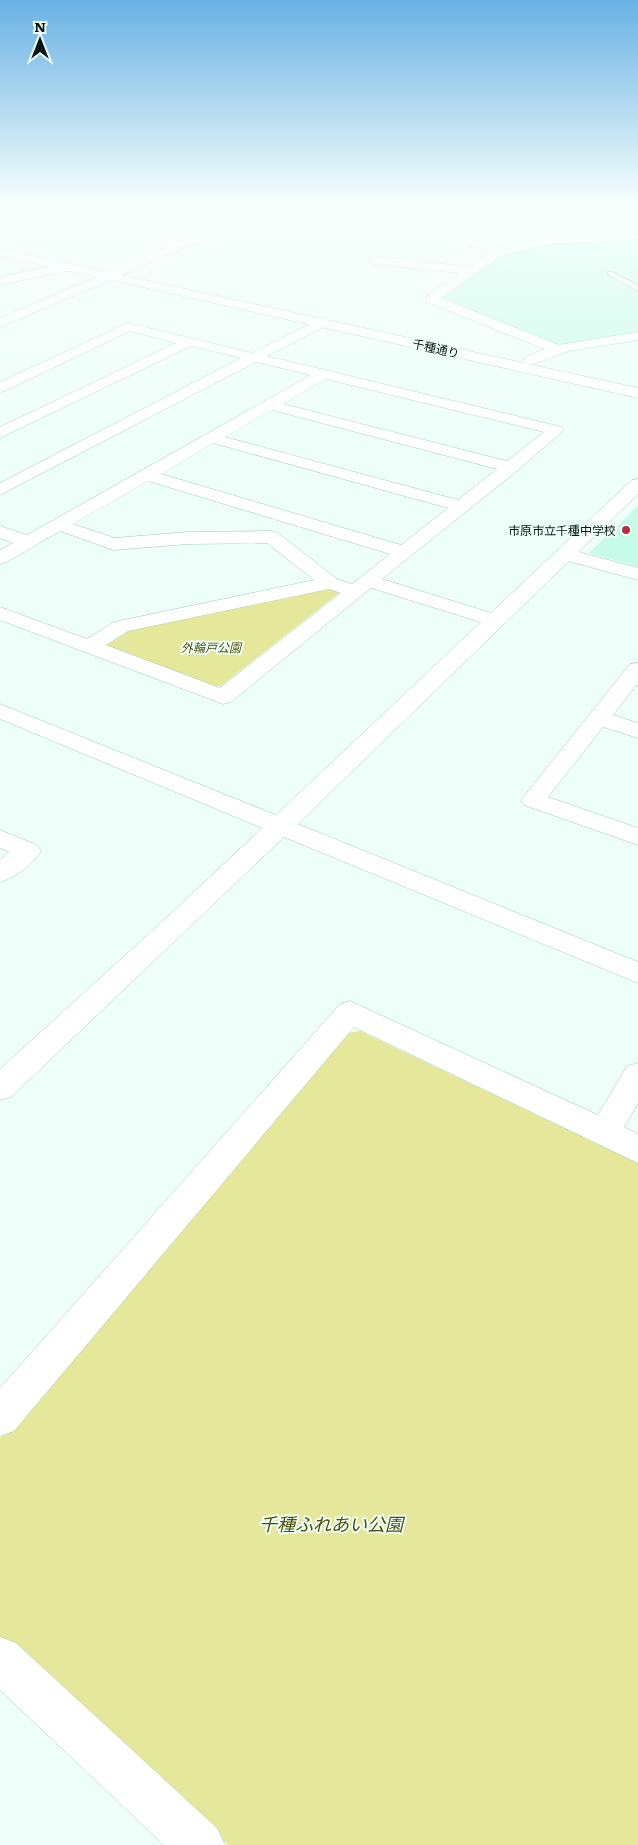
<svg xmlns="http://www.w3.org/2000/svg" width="638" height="1845" viewBox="0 0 638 1845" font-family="Literata,'Noto Sans JP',serif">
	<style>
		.built { fill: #c6fbe9 }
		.green { fill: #e5e89a }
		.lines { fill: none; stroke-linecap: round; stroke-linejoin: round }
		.lane-casing { stroke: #a0c9bb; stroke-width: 2 }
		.street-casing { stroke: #a0c9bb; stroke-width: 1 }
		.secondary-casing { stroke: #a0c9bb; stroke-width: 1 }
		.lane { fill: #fff; fill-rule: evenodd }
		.street { fill: #fff; fill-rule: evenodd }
		.secondary { fill: #fff; fill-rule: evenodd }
		.poi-dot { fill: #bb2a43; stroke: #eefff9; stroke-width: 2 }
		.labels { text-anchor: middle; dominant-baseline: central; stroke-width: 4; stroke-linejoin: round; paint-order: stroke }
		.far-street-label { font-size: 12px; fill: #071713; stroke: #eefff9 }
		.far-poi-label { font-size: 12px; fill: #071713; stroke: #eefff9; text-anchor: end }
		.far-park-label { font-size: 12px; font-style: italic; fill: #505108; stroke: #eefff9 }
		.near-park-label { font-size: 18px; font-style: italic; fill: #505108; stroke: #eefff9 }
	</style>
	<rect width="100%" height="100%" fill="#eefff9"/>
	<g class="built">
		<path d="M638,237V334L568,346L553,345L442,300L441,297L501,255L557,243Z"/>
		<path d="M638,506V567L589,553Z"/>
	</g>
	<g class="green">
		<path d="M324,587L336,589L339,593L221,686H210L104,647L125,628Z"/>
		<path d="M360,1031L638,1163V1845H228L0,1637V1438L347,1033Z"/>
	</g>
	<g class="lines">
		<g class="lane-casing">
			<path id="lane" d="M608,272H612L638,286V291L608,274Z"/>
		</g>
		<g class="street-casing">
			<g id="street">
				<path d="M145,203H160L105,226L186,242L187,239L205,238L275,218L293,203H305L288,218L346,224L455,226L465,219L476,204L493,203L484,208L473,223L465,229L469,231L476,241L499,248L550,238L638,233V239L550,244L502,255L441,298L559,345L638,332V340L569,351L534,364H524L522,361L524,358L544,349L427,302L426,299L427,296L460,273L374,264L368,260L374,256L469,267L489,253L468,245L461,235L455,232L346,231L279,223L206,244H188L187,247L183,248L0,211V205L91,223Z"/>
				<path d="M517,203L552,205L575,203L574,205L552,211L522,206Z"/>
				<path d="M67,263L71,264L73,267L71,270L0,285V277Z"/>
				<path d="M322,318L327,319L329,322L327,325L267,356L562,427L564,430L517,471L382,579L501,616L504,620L501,624L494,626L487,624L371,588L231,702L223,704L0,620V607L87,639L114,622L314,580L267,543L188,544L113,550L60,531L7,562L0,564V550L13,543L0,538V526L27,535L311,375L256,362L0,495V483L241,358L191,346L0,438V427L176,343L130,331L5,391L0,392V382L128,323L252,353ZM326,379L544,432L507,461L283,404ZM272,410L497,469L458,500L225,437ZM213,443L448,508L401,545L161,474ZM148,481L390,554L352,584L337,579L278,533L271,531L188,532L115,538L73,524ZM329,589L341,593L220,688L106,645L128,631Z"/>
				<path d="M564,548L638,568V580L557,558L555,554L557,550Z"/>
				<path d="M638,663V683L613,715L638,723V738L603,727L548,797L638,828V845L524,805L521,800L630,664Z"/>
				<path d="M0,830L37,845L41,851C33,864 15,878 0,882V860L9,852L0,848Z"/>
				<path d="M350,1001L598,1115L627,1066L638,1063V1103L624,1127L638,1134V1163L354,1027L14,1431L0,1436V1388L340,1004Z"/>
				<path d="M0,1637L16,1643L217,1828L225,1845H164L0,1690Z"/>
			</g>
		</g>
		<g class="secondary-casing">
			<g id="secondary">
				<path d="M271,203H285L122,275L638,388V398L111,280L0,327V318L97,277L0,256V248L108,272Z"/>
				<path d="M638,479V494L298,824L638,962V983L284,837L11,1097L0,1100V1069L164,920L262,828L0,719V704L276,815L632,480Z"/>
			</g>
		</g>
		<use href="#lane" class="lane"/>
		<use href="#street" class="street"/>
		<use href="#secondary" class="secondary"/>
	</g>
	<linearGradient id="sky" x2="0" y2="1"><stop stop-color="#69b1e4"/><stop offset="0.44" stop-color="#f7fffc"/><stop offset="1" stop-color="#f7fffc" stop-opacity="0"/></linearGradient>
	<rect width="638" height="461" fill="url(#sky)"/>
	<circle class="poi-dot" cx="626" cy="530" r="5"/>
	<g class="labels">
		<g class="far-street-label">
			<text transform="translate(436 348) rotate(13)">千種通り</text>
		</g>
		<g class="far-poi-label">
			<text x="616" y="530">市原市立千種中学校</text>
		</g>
		<g class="far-park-label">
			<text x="211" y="647">外輪戸公園</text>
		</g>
		<g class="near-park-label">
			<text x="331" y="1523">千種ふれあい公園</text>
		</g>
	</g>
	<g transform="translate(40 40)" stroke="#eefff9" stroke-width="4" paint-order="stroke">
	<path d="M0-4L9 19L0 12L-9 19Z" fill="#071713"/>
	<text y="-8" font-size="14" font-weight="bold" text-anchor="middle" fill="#071713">N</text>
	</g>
</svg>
